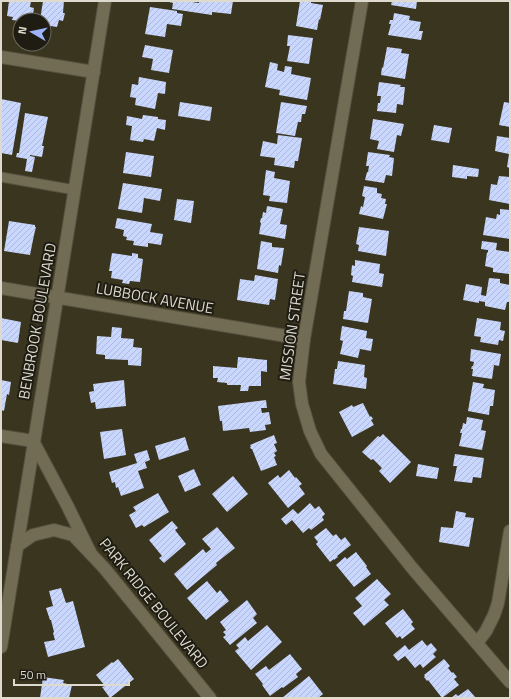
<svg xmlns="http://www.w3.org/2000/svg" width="511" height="699" viewBox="0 0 511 699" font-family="'Titillium Web',sans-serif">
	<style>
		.building { fill: url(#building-hatch) }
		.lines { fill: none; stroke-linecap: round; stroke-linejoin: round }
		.service-casing { stroke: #56513f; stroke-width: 11 }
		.minor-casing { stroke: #56513f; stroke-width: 14 }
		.tertiary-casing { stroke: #56513f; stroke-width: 14 }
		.service { stroke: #726c54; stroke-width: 9 }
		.minor { stroke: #726c54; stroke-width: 12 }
		.tertiary { stroke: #726c54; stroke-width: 12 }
		.labels { text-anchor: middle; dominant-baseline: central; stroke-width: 4; stroke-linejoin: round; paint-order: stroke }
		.street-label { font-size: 15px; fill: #dedbce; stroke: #1f1c13 }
	</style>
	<defs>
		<pattern id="building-hatch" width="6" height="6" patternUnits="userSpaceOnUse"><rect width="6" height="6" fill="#c9d6fd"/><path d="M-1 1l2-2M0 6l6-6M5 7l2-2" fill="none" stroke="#aeb8d7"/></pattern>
	</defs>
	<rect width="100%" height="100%" fill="#3a351f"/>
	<g class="building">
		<path d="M9,1H31L30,7L34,8L32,20L23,19L20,20V21L12,20L13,17L7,16Z"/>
		<path d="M43,1H64L63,13H65L63,21L59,20L57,27L44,25V20H40Z"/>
		<path d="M169,1H192V2L199,3V1H233L231,14L212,12V15L172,9L173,3L169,2Z"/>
		<path d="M300,1H311V3L323,5L320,20L319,19L317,30L296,26Z"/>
		<path d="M392,1H417L416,9L391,5Z"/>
		<path d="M150,7L177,11V13L183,14L181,26L167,24L165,37L145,34Z"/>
		<path d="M394,13L410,16L409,20L421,22L419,31H423L421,40L388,35L391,24H389L390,20H393Z"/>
		<path d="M288,35L313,38L309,64L287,61L290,46H287Z"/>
		<path d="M145,45L173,50L169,73L151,70L153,59L142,57Z"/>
		<path d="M387,47L402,49L401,53L409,54L405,79L381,75L382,67L383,68Z"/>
		<path d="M270,62L278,64L277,70L284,72L285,66L292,67L291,74L311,78L307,100L279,95L280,90L265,87Z"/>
		<path d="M139,77L166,82L165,94L158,93L155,109L135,105L136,98L130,97L132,84L138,85Z"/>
		<path d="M379,82L401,85L400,87H405L403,105L397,104L396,113L377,111L378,103H380L381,96H377Z"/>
		<path d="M1,99L21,103L12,155L1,153Z"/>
		<path d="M180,102L212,107L210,121L178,116Z"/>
		<path d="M281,102L307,106L305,114H302L301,122H298L295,136L276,133Z"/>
		<path d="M504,102L510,103V127L499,125Z"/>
		<path d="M25,113L48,117L42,146H44L42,157L30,155V156L35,157L32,172L25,171L27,159L16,157L17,153H19Z"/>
		<path d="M143,115L158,117V119L166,120L165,130L157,128L154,141L144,139L143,142L130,140L132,126L126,125L127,116L142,119Z"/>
		<path d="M373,119L404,124L401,136L397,135L394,152L377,149L379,141L370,139Z"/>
		<path d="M434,125L452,128L449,143L431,140Z"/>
		<path d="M278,135L302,138L298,161H295L294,168L274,165L275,158L260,156L263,141L277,144Z"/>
		<path d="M497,136L510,138V168L507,167L509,154L495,151Z"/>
		<path d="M126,152L154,156L151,177L123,173Z"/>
		<path d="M368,152L390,155L389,157L394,158L392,176L386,175L384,183L365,180L367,172H368L369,166H366Z"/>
		<path d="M453,165L479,169L478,177L467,176V179L452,177Z"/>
		<path d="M266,170L275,172L274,178L290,181L287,203L269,201L270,196L263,195Z"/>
		<path d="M499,176L510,177V204L489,200L491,184L497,185Z"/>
		<path d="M123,183L162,189L160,201L144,198L142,213L118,209Z"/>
		<path d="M364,186L377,188V193L382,194L381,198L386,199L385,204H387L383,219L359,214L361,206L363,207L365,197L362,196Z"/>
		<path d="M177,199L194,201L191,223L174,220Z"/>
		<path d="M267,206L283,209L280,224L287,225L285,239L259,234L261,223L260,222L261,218H262L263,212L266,213Z"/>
		<path d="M500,209L510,210V239L483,235L486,217L496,219L497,214L500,215Z"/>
		<path d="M117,218L152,224L150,232L163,234L161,245L148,243V247L133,245L134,241L126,240L127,237L123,236L124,230L115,228Z"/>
		<path d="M9,221L35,225V227H36L34,235L30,255L4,251Z"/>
		<path d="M359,227L389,231L386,256L358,251L359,245L356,244Z"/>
		<path d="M261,241L272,243V247L284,248L281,266L279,265L278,273L257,269Z"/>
		<path d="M482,241L497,243L496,250L510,252L509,274L493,272V268L485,266L487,252L488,253V250L481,249Z"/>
		<path d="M112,253L132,256V253L138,254V258L143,259L140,282L130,281L129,284L122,283L123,280L111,278L112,271H109Z"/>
		<path d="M355,260L380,264L379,273L384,274L382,287L352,282L353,276L351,275L352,265L355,266Z"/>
		<path d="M255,275L278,279L275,300L270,299L269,305L237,300L240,279L254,281Z"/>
		<path d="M489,278L500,279V283L510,285L509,302H507L505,310L485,306V302L479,301V303L463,300L466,284L482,287L481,295L486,296Z"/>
		<path d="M349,291L363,293V297L372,299L368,323L343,319L344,311H346Z"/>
		<path d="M1,318L21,322L18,343L1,340Z"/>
		<path d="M477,318L501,322L500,330L505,331L503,341L499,340L498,345L480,342L481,337L474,336Z"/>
		<path d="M342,326L367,331L366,338L373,339L371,351L360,349L358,358L340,354L343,341L340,340Z"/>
		<path d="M112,327L122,328L121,338L134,339L133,347L142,348L141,366L128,365V360L105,359V355L96,354L97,336L111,337Z"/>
		<path d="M471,349L501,354L499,366L494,365L492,379L472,376L473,369H471L472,366H473L474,362L470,361Z"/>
		<path d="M238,357L267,360V372L261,371V386H249L248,391H240L241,385H227V383L217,382L218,378H213V366L237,368Z"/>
		<path d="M338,361L365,365L364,377L367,378L366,389L333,384L335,369H337Z"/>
		<path d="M1,380L11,382L9,395L7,394L4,411L1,410Z"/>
		<path d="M124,380L126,406L96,409L95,402L91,403L89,392L94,391L93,384Z"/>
		<path d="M473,382L484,384L483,388L495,390L493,406H490L489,415L468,411Z"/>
		<path d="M266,400L267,408H261L262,413L269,412L271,424L265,425L266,430L250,432L249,428L223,431L222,421H220L218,406Z"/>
		<path d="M363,403L370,417L371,416L373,419L371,420L374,425L352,437L339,412L352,405L353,407Z"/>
		<path d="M467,417L483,420L481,430L486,431L482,450L459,446L462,433H460L461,429H462L463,423L466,424Z"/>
		<path d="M122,429L126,455L104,459L100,432Z"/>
		<path d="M383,434L411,462L390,483L379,471L382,468L373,459L371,460L362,452L378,436L380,437Z"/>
		<path d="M274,435L277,443L274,444L277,451L274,453L276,456L274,457L277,465L261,471L252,449H251L250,447H251L250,445Z"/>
		<path d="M185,437L189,450L159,460L155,446Z"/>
		<path d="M147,450L150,460L145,462L147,468L138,471L144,488L121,496L118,487L116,488L115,482L112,483L109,472L137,463L134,454Z"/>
		<path d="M455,454L484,458L481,478L473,477L472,483L454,481L457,466H453Z"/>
		<path d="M418,464L439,468L437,479L416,476Z"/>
		<path d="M194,469L201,485L185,492L178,476Z"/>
		<path d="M289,470L295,478L296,477L302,484L299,486L305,494L288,508L268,483L278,475L280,478Z"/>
		<path d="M233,476L248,494L227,512L212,494Z"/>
		<path d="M158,493L169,512L144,527L142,525L136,528L129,515L136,511L133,507Z"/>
		<path d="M310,503L315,509L319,506L325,514L322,517L324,520L311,530L309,528L303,533L292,520L286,525L281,519L293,509L298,514Z"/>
		<path d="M456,511L466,513L465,517L474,518L469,547L439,542L441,527L453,528Z"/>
		<path d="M172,521L178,528L175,530L186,544L164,563L159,558L162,556L149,540Z"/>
		<path d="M217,527L235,548L216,563L217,565L187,590L174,574L203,549L206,553L211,549L202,539Z"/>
		<path d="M326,528L333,536L336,534L341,540L345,537L351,545L337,556L338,557L334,560V559L330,562L316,544L318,542L314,537Z"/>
		<path d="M356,552L367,566L366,567L371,574L354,587L336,565L345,557L347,559Z"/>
		<path d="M377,579L391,594L384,600L389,605L364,626L353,613L362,606L355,598Z"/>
		<path d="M207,581L217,593L220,590L229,601L206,620L187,598Z"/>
		<path d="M61,588L66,603L73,601L85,647L48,657L44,642L55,640L53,633L54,632L51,620H50L46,608L53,606L49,591Z"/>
		<path d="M247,600L257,614L253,618L257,623L230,645L223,637L226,635L223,632L226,630L220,622Z"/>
		<path d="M403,609L413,622L411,624L415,629L402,639L400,636L397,638L385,623Z"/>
		<path d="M267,625L282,642L251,670L235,651L239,648L236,645L245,637L248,641Z"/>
		<path d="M422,640L427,646L431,643L437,650L433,654L436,657L423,668L420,664L415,668L405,656L398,661L393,655L405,645L409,650Z"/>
		<path d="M290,654L302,669L296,674L298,677L283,688L282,687L270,696L262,685L263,684L255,674L266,666L269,670Z"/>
		<path d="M118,659L134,679L110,698L102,687L105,686L96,675L112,662L113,663Z"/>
		<path d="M444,659L450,666L448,668L452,673L453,672L457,677L454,679L459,685L442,698L428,680L427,681L424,677L425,676L424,675Z"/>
		<path d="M309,676L323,694L318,698H282Z"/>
		<path d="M43,677L64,680L63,683L72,685L69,698H40Z"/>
		<path d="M468,689L476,698H451L456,694L458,696Z"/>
	</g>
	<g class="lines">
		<g class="service-casing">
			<path id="service" d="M1,177L75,190"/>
		</g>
		<g class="minor-casing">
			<g id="minor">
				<path d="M362,1L304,339L299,382L302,404L310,431L321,454L413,569L510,682"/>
				<path d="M1,57L94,72"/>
				<path d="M1,288L304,339"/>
				<path d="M1,436L33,441L67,505L91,554L105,569L210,698"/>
				<path d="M477,643L486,631L494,615L498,603L510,531"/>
			</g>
		</g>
		<g class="tertiary-casing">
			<g id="tertiary">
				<path d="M17,546L33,535L54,530L73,535L91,554"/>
				<path d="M1,647C35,431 71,216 105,1"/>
			</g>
		</g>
		<use href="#service" class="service"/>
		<use href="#minor" class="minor"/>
		<use href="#tertiary" class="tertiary"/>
	</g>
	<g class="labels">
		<g class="street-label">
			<text transform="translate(155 298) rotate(10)">LUBBOCK AVENUE</text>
			<text transform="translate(37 321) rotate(-80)">BENBROOK BOULEVARD</text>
			<text transform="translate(292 326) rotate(-82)">MISSION STREET</text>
			<text transform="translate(154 603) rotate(51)">PARK RIDGE BOULEVARD</text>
		</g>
	</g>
	<rect width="511" height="699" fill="none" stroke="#dedbce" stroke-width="4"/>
	<g transform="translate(32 32) rotate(279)"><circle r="19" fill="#1f1c13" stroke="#6b685e"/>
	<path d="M0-3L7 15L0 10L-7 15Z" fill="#9db4fd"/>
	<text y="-6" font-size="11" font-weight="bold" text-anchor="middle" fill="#dedbce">N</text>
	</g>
	<path d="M14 679v6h115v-6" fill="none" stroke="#dedbce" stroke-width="2"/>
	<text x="20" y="679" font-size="12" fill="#dedbce" stroke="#1f1c13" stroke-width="3" paint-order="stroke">50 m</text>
</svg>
